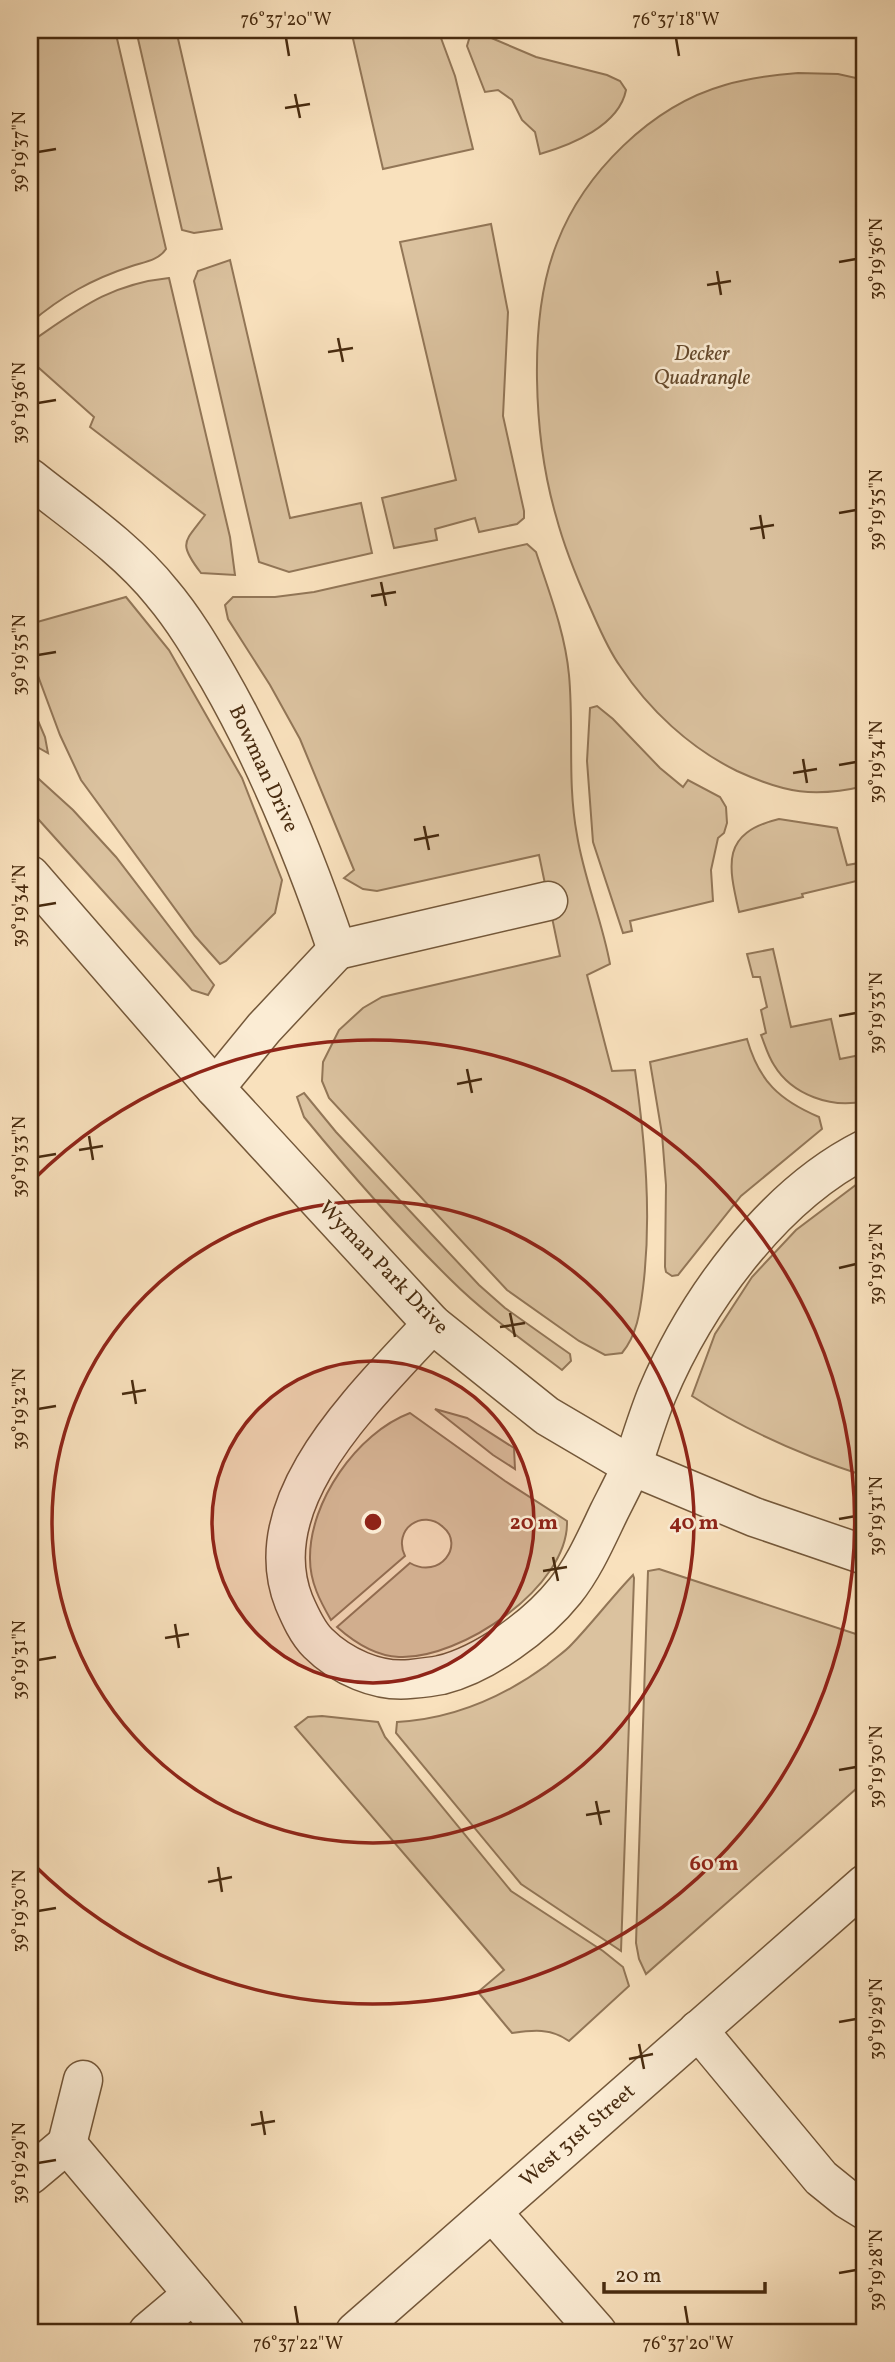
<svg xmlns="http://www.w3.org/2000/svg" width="895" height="2362" viewBox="0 0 895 2362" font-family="Vollkorn,serif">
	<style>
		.green { fill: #dbc29f; stroke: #927657; stroke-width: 2 }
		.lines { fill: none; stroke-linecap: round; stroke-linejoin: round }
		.minor-casing { stroke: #74583a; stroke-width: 41 }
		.minor { stroke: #fbecd4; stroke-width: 38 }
		.ticks { fill: none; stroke: #482b0f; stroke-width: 2.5 }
		.ring { fill: none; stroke: #8f2418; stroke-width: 3.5 }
		.labels { text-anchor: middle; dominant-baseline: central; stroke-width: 5; stroke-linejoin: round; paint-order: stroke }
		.park-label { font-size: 21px; font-style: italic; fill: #65492c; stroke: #fbecd4 }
		.street-label { font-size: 21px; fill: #482b0f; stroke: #fbecd4 }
		.centre { fill: #8f2418; stroke: #fbecd4; stroke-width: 3.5 }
		.ring-label { font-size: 21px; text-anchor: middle; font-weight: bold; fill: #8f2418; stroke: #fbecd4; stroke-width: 5; stroke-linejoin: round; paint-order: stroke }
		.neatline { fill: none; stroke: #482b0f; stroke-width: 2.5 }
		.ticks-label { font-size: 18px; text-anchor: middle; fill: #482b0f }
	</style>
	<rect width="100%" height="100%" fill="#f9e1bd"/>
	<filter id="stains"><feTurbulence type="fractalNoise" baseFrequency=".00286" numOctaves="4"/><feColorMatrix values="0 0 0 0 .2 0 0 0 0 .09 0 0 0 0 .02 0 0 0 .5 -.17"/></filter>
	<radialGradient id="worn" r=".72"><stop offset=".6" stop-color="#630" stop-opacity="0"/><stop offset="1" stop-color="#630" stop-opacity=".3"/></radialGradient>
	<g class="green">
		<path d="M30,30H115L166,249C159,260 144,262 132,266C92,279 62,296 30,323Z"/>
		<path d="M136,30H176L222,229L194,233L182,230Z"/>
		<path d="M351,30H438L455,76L473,149L383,169Z"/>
		<path d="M482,34L536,57L607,75L620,81L626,90C619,126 571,145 540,154L535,132L522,120L512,100L498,90L485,92L467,46L470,36Z"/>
		<path d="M798,73L838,74L865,80V786C814,798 785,793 737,771C690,748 649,710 620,666C607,648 598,625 589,605C576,576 564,546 556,516C534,440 527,318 557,243C584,173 651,106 725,85C749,78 773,75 798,73Z"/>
		<path d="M491,224L508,312L503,416L524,511V518L517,524L479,532L475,518L435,529L437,540L394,548L382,498L456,480L400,242Z"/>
		<path d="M230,260L290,518L361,503L372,553L289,572L259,562L194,281L198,271Z"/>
		<path d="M169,278L230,537L235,575L201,573C177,542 185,542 205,515L90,427L94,417L30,360V345L32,341C79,309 110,284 169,278Z"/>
		<path d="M527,544L536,552C549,592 565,632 569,675C574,728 567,782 577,835C584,879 602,920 610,964L587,975L612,1071L635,1070C645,1142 652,1215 643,1288C640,1312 637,1335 622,1353L605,1355L579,1341L507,1290L329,1098L322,1081L323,1062L339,1030L363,1008L382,997L560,956L539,855L377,891L363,889L344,878L354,870L300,739L270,685L228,619L225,605L233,597H275L314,592Z"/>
		<path d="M126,597L169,650L242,778L282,880L275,913L226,961L220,964L195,936L81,780L60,735L31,657L30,624Z"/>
		<path d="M30,702L45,737L48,753L30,743Z"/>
		<path d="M597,706L613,719L660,768L683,787L688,780L720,797L726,807L727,823L724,833L718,838L711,870L713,901L630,921L632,931L623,933L593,842L587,761L590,708Z"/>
		<path d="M30,771L73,810L116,857L214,985L208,995L192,990L30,810Z"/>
		<path d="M779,819L837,828L847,865L865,862V879L802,894L803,897L739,912C728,864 721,833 779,819Z"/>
		<path d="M773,949L791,1027L831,1019L840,1059L865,1054V1101C832,1109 792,1095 774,1065C768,1056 765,1045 761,1035L766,1033L761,1010L767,1007L760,977H753L747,954Z"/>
		<path d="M747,1039C759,1081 779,1100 819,1117L822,1129L741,1196L678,1275L672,1276L666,1272L665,1267L666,1185L662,1134L650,1062Z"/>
		<path d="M304,1093L336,1132L479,1285L505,1308L570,1354L571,1361L562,1370C524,1341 484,1313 451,1280C399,1229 350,1173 304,1117L297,1097Z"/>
		<path d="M865,1178V1476C804,1456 746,1431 692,1396L715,1334L752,1277L796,1230Z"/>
		<path d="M435,1409L467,1418L514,1448L515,1469L493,1455Z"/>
		<path d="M410,1413L505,1481L567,1521C569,1587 460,1660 399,1657C375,1656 355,1643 337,1627L410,1563C440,1580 465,1545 443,1527C423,1508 392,1529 405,1556L331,1620C320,1601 310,1582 310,1559C309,1502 357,1433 410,1413Z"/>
		<path d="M659,1569L865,1637V1781L646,1974L639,1959L636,1943L648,1571Z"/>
		<path d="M633,1575L634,1578L621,1951L521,1884L396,1733L397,1722C453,1719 502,1698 547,1665C555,1658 565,1652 572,1644C593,1622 612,1597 633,1575Z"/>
		<path d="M322,1716L378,1722L385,1737L511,1891L603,1951L623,1967L629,1986L569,2041C551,2028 533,2030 512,2033L478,1992L504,1970L295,1727L308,1717Z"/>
	</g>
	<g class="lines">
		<g class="minor-casing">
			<g id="minor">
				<path d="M30,478C75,514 126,548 162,593C184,619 201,648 218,677C268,764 305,856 337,950"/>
				<path d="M30,875L215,1088L432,1324L547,1416L632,1466L754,1517L865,1555"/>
				<path d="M337,950L548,901"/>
				<path d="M215,1088L264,1028L337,950"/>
				<path d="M432,1324C370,1393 253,1499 294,1602C300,1616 307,1632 318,1643C341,1666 378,1683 411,1679C421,1678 431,1677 441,1675C485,1664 537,1626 565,1591C584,1567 596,1539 609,1512C617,1496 626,1479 633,1463C641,1440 648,1416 657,1394C696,1301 773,1195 865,1149"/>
				<path d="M698,2030L821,2178L847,2199L865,2210"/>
				<path d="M67,2144L83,2080"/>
				<path d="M30,2175L67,2144L225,2332"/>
				<path d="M492,2212L597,2332"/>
				<path d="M148,2332L193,2294"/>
				<path d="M355,2332L865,1884"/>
			</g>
		</g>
		<use href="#minor" class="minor"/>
	</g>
	<path class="ticks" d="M286,38L289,56M676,38L679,56M295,94L300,118M285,108L310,104M38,152L56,149M839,262L856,259M717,271L721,295M707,285L731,281M338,338L343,362M328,352L353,348M38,403L56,400M839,513L856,510M760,515L764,539M750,529L774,525M381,582L386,606M371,596L396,592M38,655L56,652M803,759L807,783M839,765L856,762M793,773L817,769M424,826L429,850M414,840L439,835M38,906L56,903M839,1016L856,1013M467,1069L472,1093M457,1084L482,1079M89,1136L93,1160M79,1150L103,1146M38,1157L56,1154M839,1268L856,1264M510,1313L515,1337M500,1327L525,1323M132,1380L136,1404M122,1394L146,1390M38,1409L56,1406M839,1519L856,1516M553,1557L558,1581M543,1571L567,1567M175,1624L179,1648M165,1638L189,1634M38,1660L56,1657M839,1770L856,1767M596,1801L601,1825M586,1815L610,1811M218,1867L222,1892M208,1882L232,1877M38,1911L56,1908M839,2022L856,2019M639,2044L644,2069M629,2059L653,2054M261,2111L265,2135M251,2125L275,2121M38,2163L56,2160M839,2273L856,2270M295,2306L298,2324M685,2306L688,2324"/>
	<circle cx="373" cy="1522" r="161" fill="#8f2418" fill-opacity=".12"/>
	<g class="ring">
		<circle cx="373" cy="1522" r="161"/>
		<circle cx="373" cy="1522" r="321"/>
		<path d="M32 1181A482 482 0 1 1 32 1863"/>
	</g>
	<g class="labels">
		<g class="park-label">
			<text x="702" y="354">Decker<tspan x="702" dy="24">Quadrangle</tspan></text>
		</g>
		<g class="street-label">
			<text transform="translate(263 769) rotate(65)">Bowman Drive</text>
			<text transform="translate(383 1268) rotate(46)">Wyman Park Drive</text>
			<text transform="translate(578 2136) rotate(-41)">West 31st Street</text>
		</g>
	</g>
	<circle cx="373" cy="1522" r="10" class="centre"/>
	<g class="ring-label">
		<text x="534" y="1529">20 m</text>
		<text x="694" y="1529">40 m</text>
		<text x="714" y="1870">60 m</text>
	</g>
	<rect width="895" height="2362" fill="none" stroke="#f9e1bd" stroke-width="77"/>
	<path d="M604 2282v10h161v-10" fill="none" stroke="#482b0f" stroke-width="3.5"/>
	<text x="615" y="2282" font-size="21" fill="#482b0f" stroke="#fbecd4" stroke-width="5" paint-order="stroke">20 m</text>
	<rect x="38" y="38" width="818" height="2286" class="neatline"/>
	<g class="ticks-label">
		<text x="286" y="25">76°37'20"W</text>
		<text x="676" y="25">76°37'18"W</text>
		<text transform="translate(19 152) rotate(-90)" y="6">39°19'37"N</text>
		<text transform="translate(876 259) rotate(-90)" y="6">39°19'36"N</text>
		<text transform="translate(19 403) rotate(-90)" y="6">39°19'36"N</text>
		<text transform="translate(876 510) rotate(-90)" y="6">39°19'35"N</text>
		<text transform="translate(19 655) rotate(-90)" y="6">39°19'35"N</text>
		<text transform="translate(876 762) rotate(-90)" y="6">39°19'34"N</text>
		<text transform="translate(19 906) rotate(-90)" y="6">39°19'34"N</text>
		<text transform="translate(876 1013) rotate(-90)" y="6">39°19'33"N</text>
		<text transform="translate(19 1157) rotate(-90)" y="6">39°19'33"N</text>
		<text transform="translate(876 1264) rotate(-90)" y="6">39°19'32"N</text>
		<text transform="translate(19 1409) rotate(-90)" y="6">39°19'32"N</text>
		<text transform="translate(876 1516) rotate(-90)" y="6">39°19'31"N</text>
		<text transform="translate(19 1660) rotate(-90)" y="6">39°19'31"N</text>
		<text transform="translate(876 1767) rotate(-90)" y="6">39°19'30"N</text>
		<text transform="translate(19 1911) rotate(-90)" y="6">39°19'30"N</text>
		<text transform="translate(876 2019) rotate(-90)" y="6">39°19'29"N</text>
		<text transform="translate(19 2163) rotate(-90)" y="6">39°19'29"N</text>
		<text transform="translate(876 2270) rotate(-90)" y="6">39°19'28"N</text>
		<text x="298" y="2349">76°37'22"W</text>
		<text x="688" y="2349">76°37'20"W</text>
	</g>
	<rect width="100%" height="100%" filter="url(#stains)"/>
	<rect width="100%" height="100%" fill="url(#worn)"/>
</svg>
